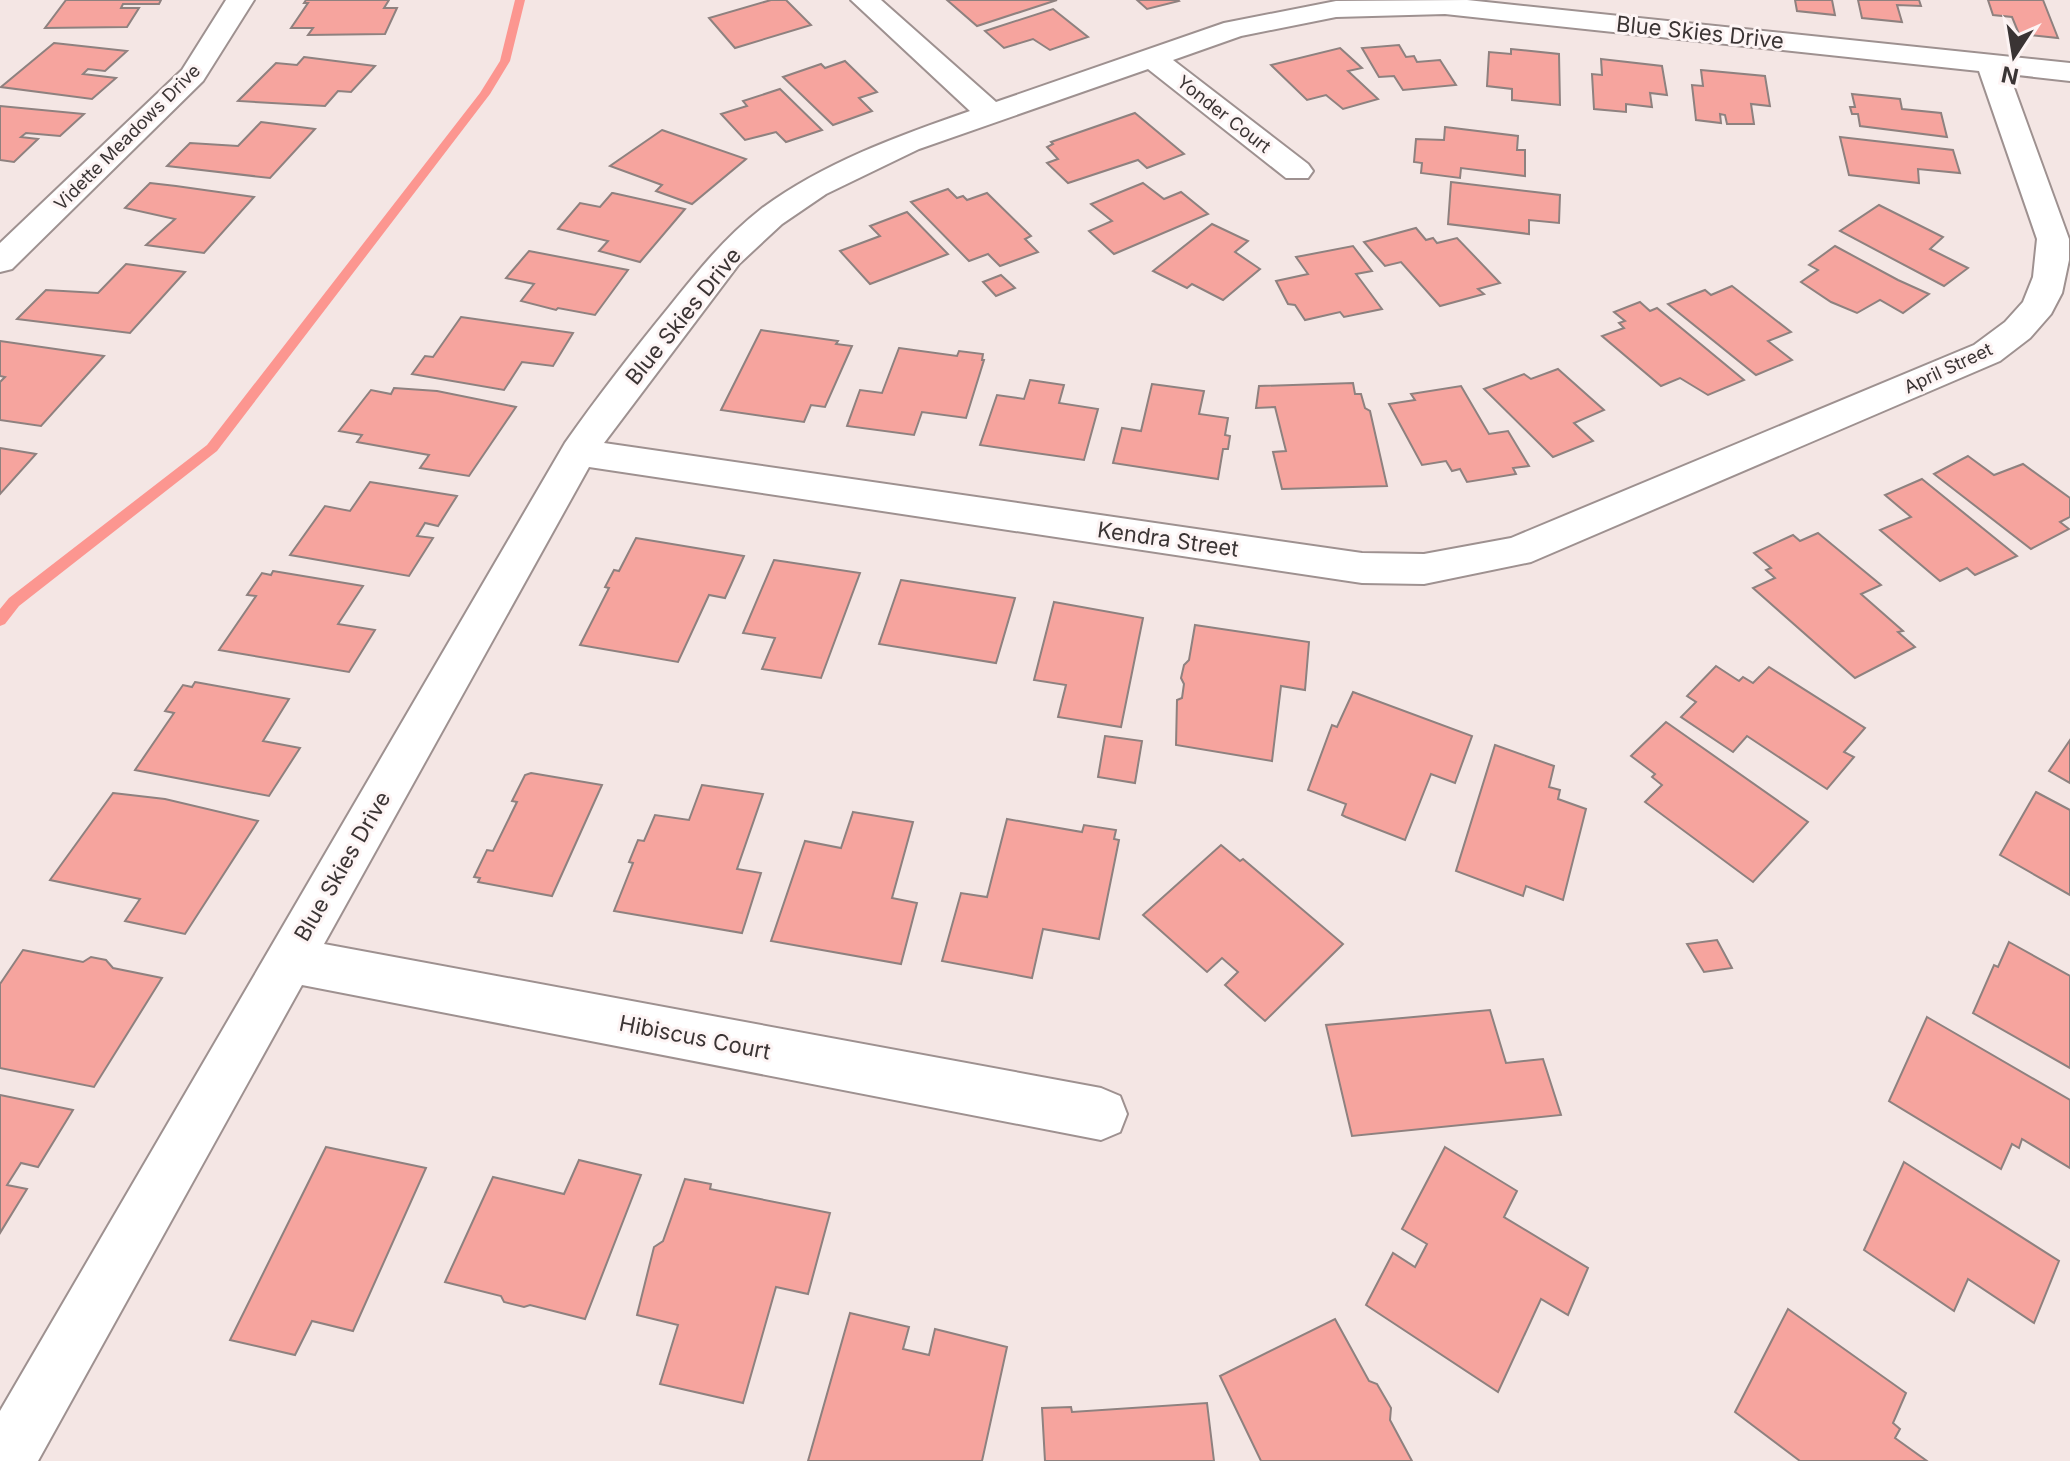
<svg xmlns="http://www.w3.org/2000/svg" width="2070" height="1461" viewBox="0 0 2070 1461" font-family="Inter,sans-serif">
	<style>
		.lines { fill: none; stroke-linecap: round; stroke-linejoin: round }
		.stream { fill: #fc9690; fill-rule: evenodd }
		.building { fill: #f6a49e; stroke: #8e817f; stroke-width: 2 }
		.street-casing { stroke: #9e9190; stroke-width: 4 }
		.street { fill: #fff; fill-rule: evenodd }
		.labels { text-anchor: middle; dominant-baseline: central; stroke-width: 6; stroke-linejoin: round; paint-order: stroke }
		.far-street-label { font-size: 18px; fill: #3a3434; stroke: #fdf4f4 }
		.street-label { font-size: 22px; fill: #3a3434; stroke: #fdf4f4 }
	</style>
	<rect width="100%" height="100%" fill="#f4e6e4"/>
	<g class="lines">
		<path class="stream" d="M515,0H525L510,61L490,94L217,451L19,606L5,624L0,626V609L9,598L207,445L480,93L500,61Z"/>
	</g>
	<g class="building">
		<path d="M66,0H161L159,4H123L121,8H139L127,27L45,28Z"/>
		<path d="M306,0H389L384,8H397L385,34L308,35L313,28H291L308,3H304Z"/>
		<path d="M771,0H786L811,25L735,48L709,18Z"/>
		<path d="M947,0H1057L977,26Z"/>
		<path d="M1137,0H1178L1179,1L1147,9Z"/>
		<path d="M1795,0H1832L1835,15L1797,11Z"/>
		<path d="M1858,0H1919L1921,6L1897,5L1902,22L1862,18Z"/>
		<path d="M1988,0H2043L2058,38L2019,34L2012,17L1993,15Z"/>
		<path d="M1053,9L1088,37L1050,50L1033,39L1004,48L985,31Z"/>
		<path d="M54,43L127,51L105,71L88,69L83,74L116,78L92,99L1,87Z"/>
		<path d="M1399,45L1406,57L1414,56L1417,62L1440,60L1456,85L1403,90L1394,76L1379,77L1362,48Z"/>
		<path d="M1340,48L1362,68L1348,71L1378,99L1343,109L1326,95L1307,100L1271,65Z"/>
		<path d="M1511,49L1559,54L1560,105L1512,100V89L1487,86L1489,52L1511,54Z"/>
		<path d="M304,57L375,66L351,92L338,91L325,106L238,101L276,63L297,65Z"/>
		<path d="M1601,59L1662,66L1667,95L1650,93L1652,107L1626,104V112L1594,109L1592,74L1602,75Z"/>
		<path d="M845,61L877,92L859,98L872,111L833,125L783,77L821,64L825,68Z"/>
		<path d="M1701,70L1765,76L1770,106L1751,104L1754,124H1727L1725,115L1720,114L1721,123L1696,120L1692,85L1703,86Z"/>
		<path d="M780,89L822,130L786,142L776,132L745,140L721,114L747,106L743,101Z"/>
		<path d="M1852,94L1900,99L1902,109L1941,113L1947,137L1860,126L1858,114H1852L1850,107H1855Z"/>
		<path d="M0,106L84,114L60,136L26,133L21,137L38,139L14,162L0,160Z"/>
		<path d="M1135,113L1184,154L1147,168L1138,160L1068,183L1047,163L1058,159L1047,147L1053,144L1051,142Z"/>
		<path d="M261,122L315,129L270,178L167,166L190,143L238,146Z"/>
		<path d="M1445,127L1518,136L1517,150H1525V176L1461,168L1460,178L1421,173L1422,163L1414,162L1416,139L1444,140Z"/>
		<path d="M662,130L746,159L692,204L656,191L662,185L610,166Z"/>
		<path d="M1840,137L1953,150L1960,173L1918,169L1919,183L1849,175Z"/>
		<path d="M1451,182L1560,195L1559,223L1529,220V234L1448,224Z"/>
		<path d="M150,183L176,186L254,197L204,253L146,245L175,219L125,208Z"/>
		<path d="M1143,183L1164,199L1181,192L1208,214L1114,254L1089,231L1112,221L1091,204Z"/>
		<path d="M948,189L957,198L963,196L967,200L987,193L1031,236L1025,239L1038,252L1000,266L988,254L969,261L911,202Z"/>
		<path d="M612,193H613L685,209L640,262L599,251L608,241L558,229L580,203L600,207Z"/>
		<path d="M1879,205L1943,237L1930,249L1968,268L1944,286L1840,231Z"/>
		<path d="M907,212L948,254L870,284L840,251L880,236L870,226Z"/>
		<path d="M1212,224L1248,241L1235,252L1260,269L1223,300L1192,284L1187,288L1153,271Z"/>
		<path d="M1416,228L1426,240L1433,238L1437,243L1457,238L1500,283L1478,289L1484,294L1440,306L1401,262L1385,266L1364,242Z"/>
		<path d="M1353,246L1372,271L1356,274L1382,309L1344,317L1340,312L1305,320L1295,305L1288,304L1276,281L1308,274L1296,257Z"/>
		<path d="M1835,246L1898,280L1929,294L1903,313L1880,300L1857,313L1831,302L1801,282L1818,270L1809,265Z"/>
		<path d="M529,251L628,270L595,315L558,308L556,310L521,301L534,284L506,278Z"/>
		<path d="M126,264L185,272L130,333L17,319L46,290L98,293Z"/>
		<path d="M1001,275L1015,288L996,296L983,282Z"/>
		<path d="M1732,286L1791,332L1768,341L1792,360L1756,375L1668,304L1705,290L1711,295Z"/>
		<path d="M1640,302L1650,311L1657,308L1744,380L1708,395L1680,378L1661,386L1602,336L1624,328L1619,323L1625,321L1614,312Z"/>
		<path d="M461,317L573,333L553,366L522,362L504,390L412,374L425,356L433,357Z"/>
		<path d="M761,330L838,341L836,344L852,346L825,407L811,405L804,422L721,410Z"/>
		<path d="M0,341L104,356L41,426L0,420V382L5,377L0,376Z"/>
		<path d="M899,348L957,356L959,351L983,354L982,360H984L966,418L922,412L914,435L847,426L860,390L882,393Z"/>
		<path d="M1558,369L1604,410L1574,423L1593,441L1553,457L1484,389L1524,374L1531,379Z"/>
		<path d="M1030,380L1064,385L1059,403L1098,409L1084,460L980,445L997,395L1024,399Z"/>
		<path d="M1353,383L1355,394H1361L1365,408L1370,411L1387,486L1282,489L1273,452L1286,451L1275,407L1256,408L1259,386Z"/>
		<path d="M1152,384L1204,391L1199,414L1228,418L1225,435L1230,436L1228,449H1223L1218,479L1113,463L1122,428L1141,431Z"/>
		<path d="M1461,386L1489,434L1508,431L1529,466L1513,468L1516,474L1467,482L1460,469L1452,471L1446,461L1422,465L1389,404L1415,400L1411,394Z"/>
		<path d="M394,388L437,391L516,407L469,476L420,468L429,455L357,442L362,435L339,431L371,390L391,394Z"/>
		<path d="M0,448L36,454L0,494Z"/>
		<path d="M1968,456L1994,475L2023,464L2070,498V517L2060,522L2069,529L2031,549L1934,474Z"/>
		<path d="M1922,479L2017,556L1975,575L1967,568L1940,581L1880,530L1911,517L1885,495Z"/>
		<path d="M370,482L457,496L438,526L425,523L417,536L433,538L409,576L290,555L325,506L350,511Z"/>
		<path d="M1818,533L1881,585L1861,594L1903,631L1898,632L1915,647L1855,678L1753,588L1775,578L1766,570L1771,568L1754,553L1793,535L1800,541Z"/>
		<path d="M636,538L744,556L725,598L709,595L678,662L580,645L609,588L605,587L614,570L619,571Z"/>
		<path d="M774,560L860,573L821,678L762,669L775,638L743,633Z"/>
		<path d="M273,571L363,586L338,624L375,630L349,672L219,650L256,596L247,595L262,573L271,575Z"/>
		<path d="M901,580L1015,598L996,663L879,644Z"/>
		<path d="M1054,602L1143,618L1121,727L1058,717L1066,685L1034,680Z"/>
		<path d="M1195,625L1309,642L1305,690L1281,686L1272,761L1176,745L1177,700L1182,698L1184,684L1181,678L1184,665L1189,660Z"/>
		<path d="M1716,666L1739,681L1743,677L1753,683L1769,667L1865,728L1844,752L1854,757L1827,789L1747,736L1733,752L1681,717L1696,702L1687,696Z"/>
		<path d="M195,682L289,699L263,741L300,748L269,796L135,770L174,713L165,711L183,685L192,687Z"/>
		<path d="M1353,692L1472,736L1455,783L1431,774L1405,840L1346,817L1342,815L1346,804L1308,790L1332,725L1337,727Z"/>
		<path d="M1666,722L1808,822L1753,882L1645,802L1662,785L1652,777L1655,774L1631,756Z"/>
		<path d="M1105,736L1142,741L1135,783L1098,777Z"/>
		<path d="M2070,740V783L2049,771Z"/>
		<path d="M1495,745L1554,766L1549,787L1560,790L1558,799L1586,809L1563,900L1526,886L1523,896L1456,871Z"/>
		<path d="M531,773L602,785L552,896L478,882L480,878L474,877L487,850L493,851L517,802L512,801L525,775Z"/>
		<path d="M702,785L763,794L737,869L761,873L742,933L614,911L633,863L629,862L638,840L644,841L655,815L689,820Z"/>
		<path d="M2036,792L2070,810V895L2000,855Z"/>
		<path d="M113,793L165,799L258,821L185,934L125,921L140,899L50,880Z"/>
		<path d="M853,812L913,822L892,898L917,903L901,964L771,941L805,841L841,848Z"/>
		<path d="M1007,819L1082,832L1084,825L1116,830L1114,839L1119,840L1099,939L1043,929L1032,978L942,961L961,893L987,897Z"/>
		<path d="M1221,845L1240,861L1243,859L1343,944L1265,1021L1225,985L1238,972L1222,958L1207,972L1143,915Z"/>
		<path d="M1717,940L1732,968L1704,972L1687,944Z"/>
		<path d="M2009,942L2070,976V1068L1973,1013L1994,965L1998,967Z"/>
		<path d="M23,950L83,962L91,957L106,960L113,968L162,978L94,1087L0,1068V984Z"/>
		<path d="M1490,1010L1506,1063L1543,1059L1561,1115L1352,1136L1326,1025Z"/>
		<path d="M1927,1017L2070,1100V1168L2022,1139L2019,1148L2012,1144L2001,1169L1889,1101Z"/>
		<path d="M0,1095L73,1110L38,1167L21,1163L7,1185L27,1189L0,1233Z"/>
		<path d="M326,1147L426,1168L353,1331L312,1321L295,1355L230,1340Z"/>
		<path d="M1445,1147L1517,1191L1504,1217L1588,1268L1568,1315L1541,1299L1498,1392L1366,1305L1393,1253L1415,1267L1427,1244L1402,1229Z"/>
		<path d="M579,1160L641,1175L585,1319L530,1305L524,1307L504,1302L501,1296L445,1282L493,1177L564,1194Z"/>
		<path d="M1904,1162L2059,1261L2034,1323L1968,1279L1954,1311L1864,1250Z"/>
		<path d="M685,1179L711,1184L710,1189L830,1213L808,1294L776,1287L743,1403L660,1384L678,1325L637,1315L654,1247L663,1241Z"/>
		<path d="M1788,1309L1906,1393L1893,1423L1900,1429L1895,1438L1927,1461H1800L1735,1412Z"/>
		<path d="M850,1313L909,1327L903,1349L929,1355L935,1329L1007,1347L982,1461H808Z"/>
		<path d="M1335,1319L1369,1381L1377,1384L1391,1408L1390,1420L1412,1461H1261L1220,1376Z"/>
		<path d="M1207,1403L1214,1461H1045L1042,1408L1071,1407L1072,1412Z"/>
	</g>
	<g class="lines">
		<g class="street-casing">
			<g id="street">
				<path d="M226,0H254L203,81L12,269L0,272V243L182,70Z"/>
				<path d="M851,0H881L996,102L1224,23L1336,1L1467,0L2070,63V81L2009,74L2069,239V260L2062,293L2051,314L2030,338L2000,361L1531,562L1424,584L1362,583L589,467L324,944L1101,1088L1120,1096L1127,1114L1120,1132L1101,1140L302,985L38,1461H0V1411L565,443C598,396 633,351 669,307C697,272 725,237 761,209C823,163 898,136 970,111ZM1445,14L1979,71L2037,239L2033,277L2023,302L2005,322L1974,345L1511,538L1424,554L1362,553L604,443L739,264L782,224L826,194L919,149L1148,69L1286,178H1308L1313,171L1308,164L1173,60L1241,36L1336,17Z"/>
			</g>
		</g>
		<use href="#street" class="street"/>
	</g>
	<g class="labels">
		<g class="far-street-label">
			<text transform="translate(1224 114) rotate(38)">Yonder Court</text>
			<text transform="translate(127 137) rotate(-45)">Vidette Meadows Drive</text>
			<text transform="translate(1948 368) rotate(-25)">April Street</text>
		</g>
		<g class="street-label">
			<text transform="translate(1700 32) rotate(6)">Blue Skies Drive</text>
			<text transform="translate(683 316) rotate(-51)">Blue Skies Drive</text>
			<text transform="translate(1168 539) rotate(8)">Kendra Street</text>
			<text transform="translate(342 866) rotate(-60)">Blue Skies Drive</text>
			<text transform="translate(695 1037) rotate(11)">Hibiscus Court</text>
		</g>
	</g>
	<g transform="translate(2014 56) rotate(192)" stroke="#fdf4f4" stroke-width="6" paint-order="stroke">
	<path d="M0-6L14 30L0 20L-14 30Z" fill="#3a3434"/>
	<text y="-12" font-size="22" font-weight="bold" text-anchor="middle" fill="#3a3434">N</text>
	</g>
</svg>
